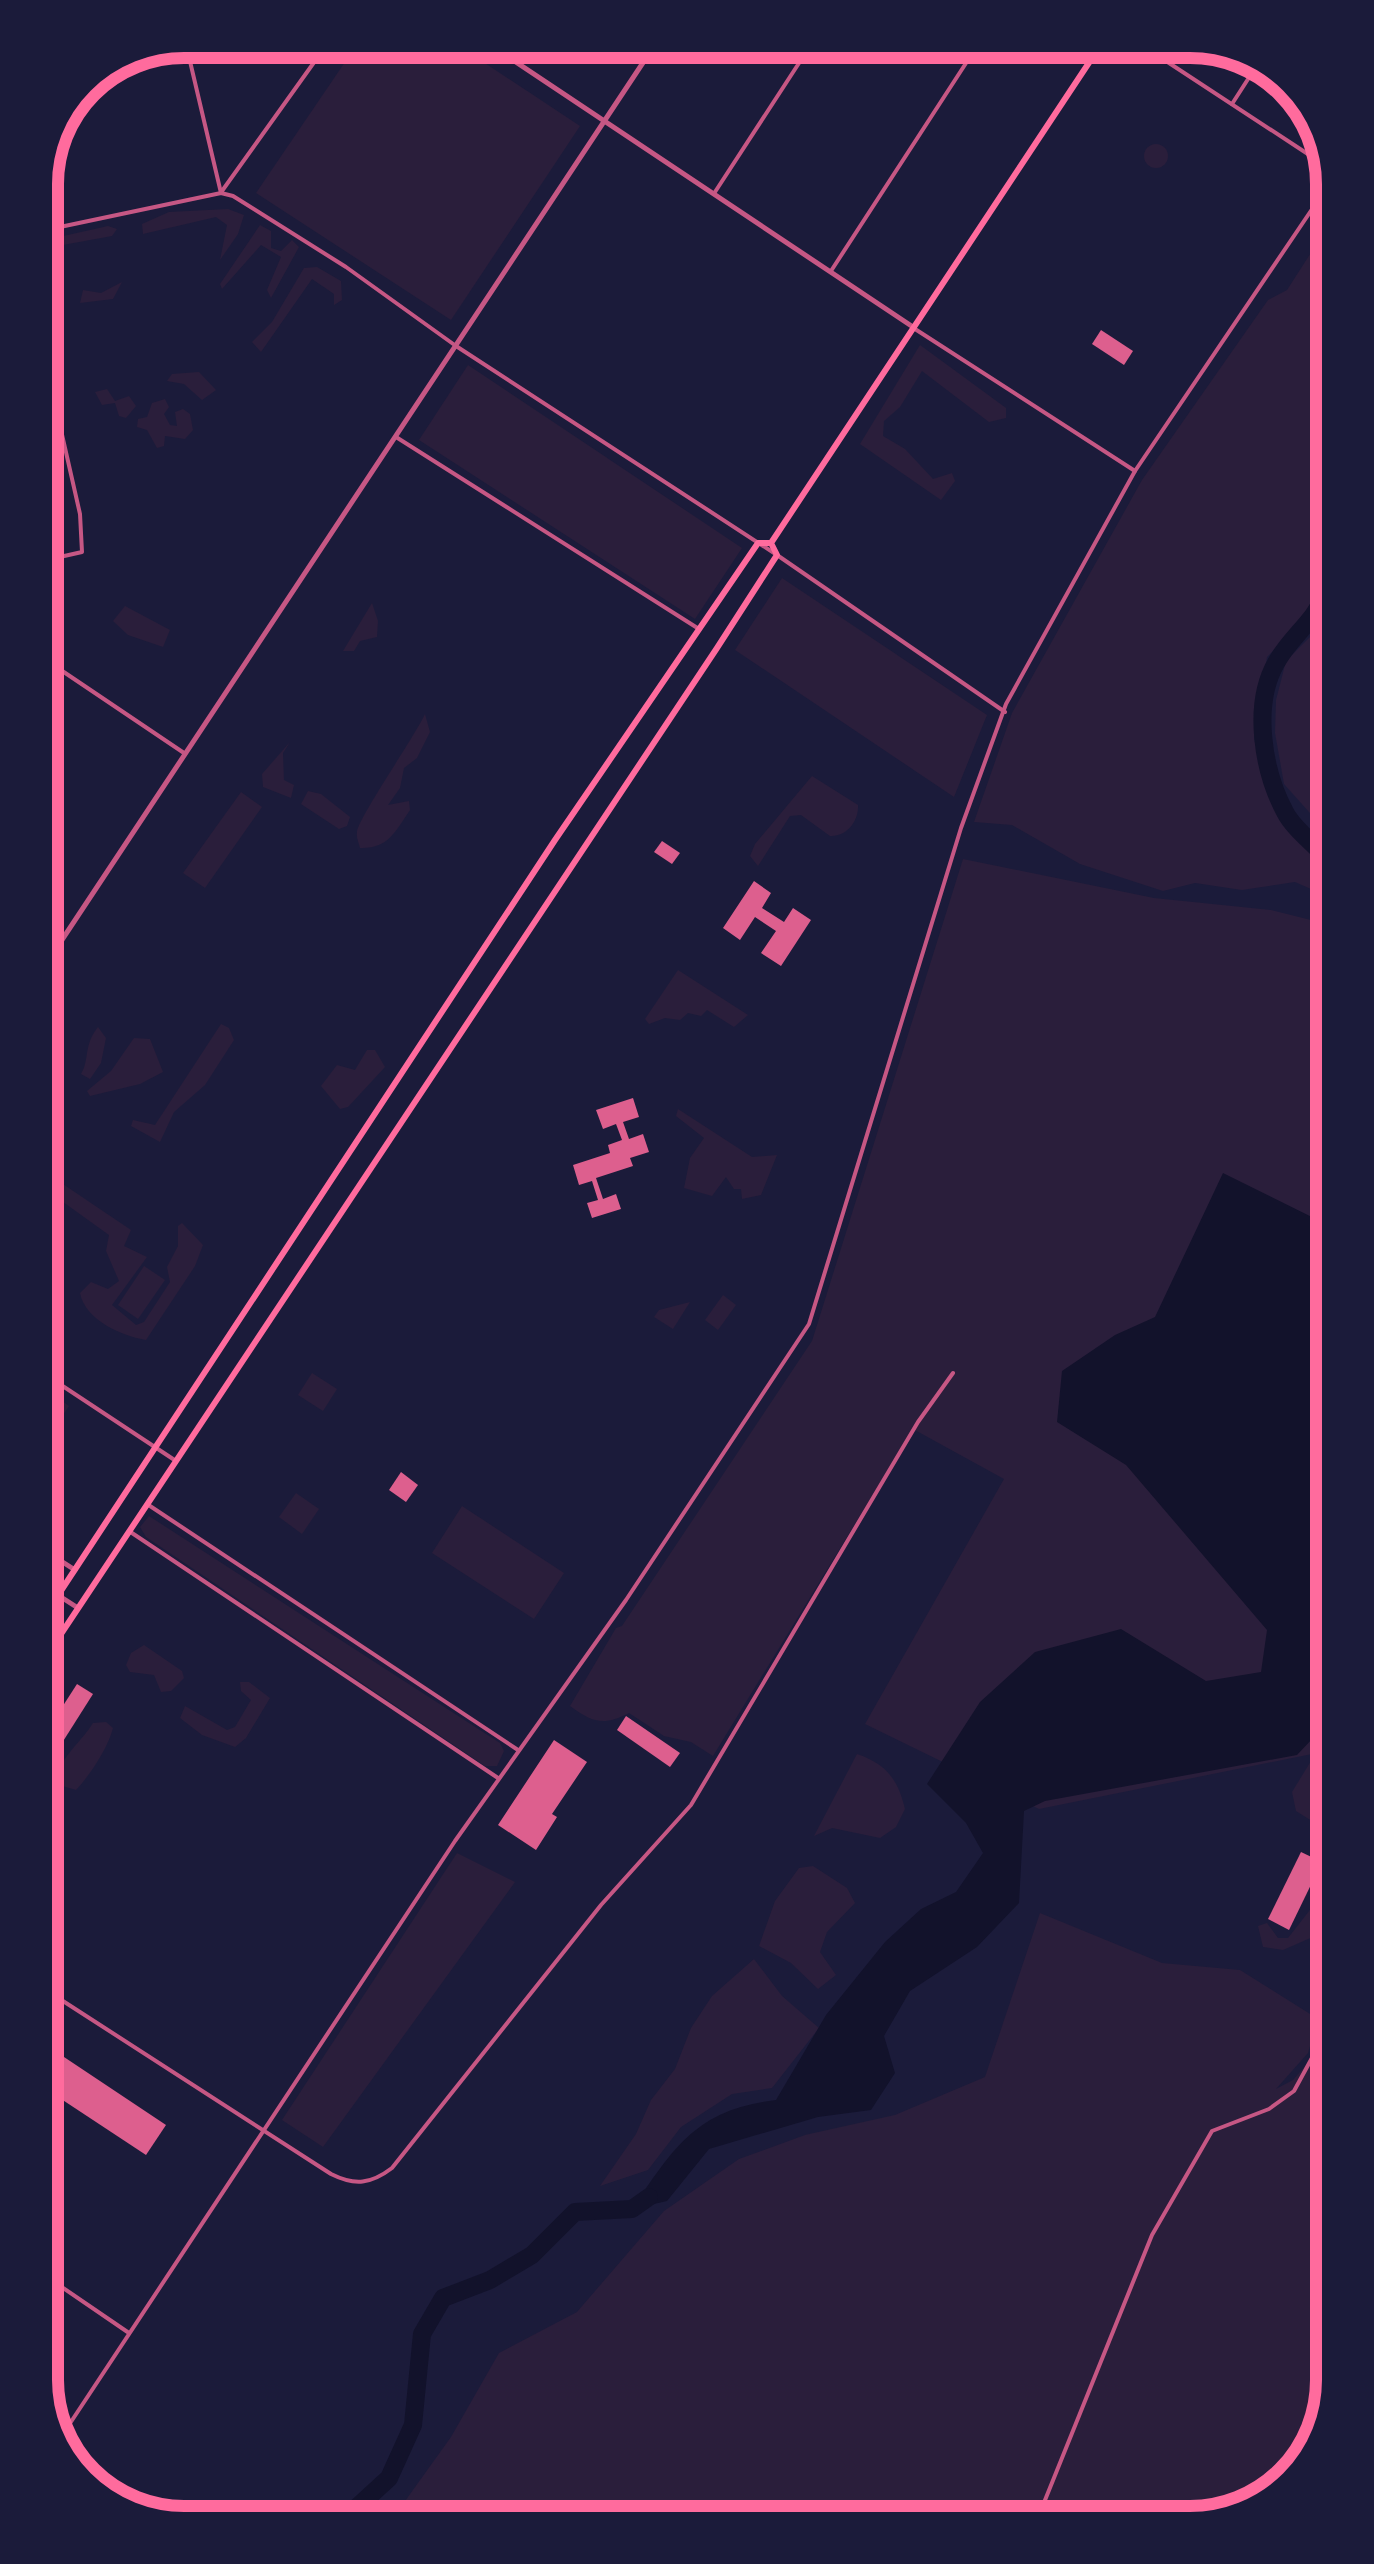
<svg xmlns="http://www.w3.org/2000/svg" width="1374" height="2564" viewBox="0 0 1374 2564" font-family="Barlow,sans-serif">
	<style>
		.green { fill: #2a1e3b }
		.water { fill: #12122b }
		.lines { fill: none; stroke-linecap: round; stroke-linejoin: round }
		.river { stroke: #12122b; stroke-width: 18 }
		.building { fill: #dd5f8e }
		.minor { stroke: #c65784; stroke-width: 4 }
		.tertiary { stroke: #c65784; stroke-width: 5 }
		.secondary { stroke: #ff6b9d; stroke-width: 6 }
		.rim { fill: none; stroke: #ff6b9d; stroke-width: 12 }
	</style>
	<rect width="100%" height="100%" fill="#1b1b3a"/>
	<g class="green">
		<path d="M360,40H450L580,126L451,320L256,193Z"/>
		<circle cx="1156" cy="156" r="12"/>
		<path d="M228,209L244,215L238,234L220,260L227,225L216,217L143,234L142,224L169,212Z"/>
		<path d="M260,225L271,231V248L281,251L292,240L299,247L271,298L267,290L281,257L261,245L222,289L220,284Z"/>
		<path d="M108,226L117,229L112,236L41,249V241Z"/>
		<path d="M1323,234L1325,528L1320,544L1325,575L1299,625L1267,657L1254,739L1267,784L1327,878V896L1295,882L1242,890L1195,883L1163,891L1080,864L1012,825L974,822L1012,713L1142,480L1268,300L1287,290Z"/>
		<path d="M317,267L341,281L342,300L334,305V294L312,279L261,352L252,342L272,322L304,268Z"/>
		<path d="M122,282L113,299L80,303L83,290L101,293Z"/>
		<path d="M920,345L1006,408V418L989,422L922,371L900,407L884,421L883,436L905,449L933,479L952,473L955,481L941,500L860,444Z"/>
		<path d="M468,365L742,548L695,619L419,440Z"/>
		<path d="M199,372L216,390L202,400L184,384L167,381L172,374Z"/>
		<path d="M107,389L115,401L129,396L136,406L126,418L119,416L115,403L102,405L95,392Z"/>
		<path d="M165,399L169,407L164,414L170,425L177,426L175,412L183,409L190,414L193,430L185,439L165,436L164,446L157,448L147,430L137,427L138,419L147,417L152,403Z"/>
		<path d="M782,578L987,715L954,797L735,650Z"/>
		<path d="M372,603L378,621L377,637L360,641L354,651H343Z"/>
		<path d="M125,606L170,630L163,647L128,635L113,621Z"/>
		<path d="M1325,622L1326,831L1284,784L1275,733L1276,700L1286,661Z"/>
		<path d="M425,714L430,732L417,758L404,768L400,788L388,805L409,801L410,810C395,832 388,849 360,848C359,843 356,838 357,832C357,820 415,736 425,714Z"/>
		<path d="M290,742L283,753L284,780L294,785L291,798L263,787L262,774Z"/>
		<path d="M812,776L858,805C859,821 847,837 830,836L801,815L790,816L758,866L750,856L755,844Z"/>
		<path d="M308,791L321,794L350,817L347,826L339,829L301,804Z"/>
		<path d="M241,792L262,807L205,888L183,873Z"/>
		<path d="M963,859L1154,898L1271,910L1327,924L1331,1761L1317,1753L1039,1809L865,1724L1004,1479L913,1429L713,1756L691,1742L664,1736L629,1713C604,1726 593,1723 570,1706L616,1628L622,1626L812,1341Z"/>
		<path d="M678,970L748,1015L734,1027L707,1010L701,1016L688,1013L680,1020L665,1018L649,1024L645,1019Z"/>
		<path d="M221,1024L229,1028L234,1040L205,1085L174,1112L160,1142L131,1126L133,1120L155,1125Z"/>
		<path d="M98,1027L106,1038L101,1063L90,1079L81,1074C90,1059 83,1046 98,1027Z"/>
		<path d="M134,1038L150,1039L163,1072L140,1084L90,1096L87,1091L111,1071Z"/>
		<path d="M367,1050H375L385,1067L348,1107L340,1109L321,1086L337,1065L355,1070Z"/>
		<path d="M678,1109L752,1157L777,1155L761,1195L742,1199L741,1189H734L726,1177L712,1196L684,1188L690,1158L704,1138L676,1116Z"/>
		<path d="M45,1172L131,1230L124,1246L147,1257L112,1305L136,1325L144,1322L170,1282L167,1267L178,1246V1226L182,1223L203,1245L195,1266L146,1340C122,1336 85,1320 80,1293L91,1282L108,1289L119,1281L106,1251L109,1235L45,1189Z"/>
		<path d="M144,1266L165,1280L138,1319L118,1305Z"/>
		<path d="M723,1295L736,1305L718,1330L705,1320Z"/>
		<path d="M690,1302L673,1329L654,1317L659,1310Z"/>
		<path d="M312,1373L337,1389L323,1411L298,1395Z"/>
		<path d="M46,1389L69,1406L53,1430L46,1427L53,1412Z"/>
		<path d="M296,1493L319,1509L302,1534L279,1517Z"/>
		<path d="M462,1506L564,1573L534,1619L432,1553Z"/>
		<path d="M149,1516L500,1743L504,1751L497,1766H485L146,1537L140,1527Z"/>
		<path d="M144,1645L182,1671L184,1678L171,1691L161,1692L154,1675L130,1672L126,1665L131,1653Z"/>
		<path d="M240,1682H249L270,1698L246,1738L235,1747L202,1735L180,1718L185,1706L227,1730L235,1727L251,1700L241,1691Z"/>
		<path d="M106,1722L113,1728C108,1748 90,1775 76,1790L59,1785L55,1778C63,1755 81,1742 93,1723Z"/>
		<path d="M857,1754C886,1764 898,1779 905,1809L896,1827L880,1838L832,1828L814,1836Z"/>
		<path d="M1311,1761L1331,1767V1780L1313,1789L1317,1807L1331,1819V1833L1296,1811L1292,1792Z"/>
		<path d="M457,1853L515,1882L323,2147L282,2120Z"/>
		<path d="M1326,1862L1331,1863L1332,1913L1323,1927L1315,1936L1283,1950L1263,1947L1258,1926L1267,1923L1278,1938H1288L1313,1906L1312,1891Z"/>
		<path d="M813,1866L847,1888L855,1903L827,1932L820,1952L836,1975L818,1989L791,1963L759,1946L775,1901L799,1868Z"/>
		<path d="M1040,1913L1162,1963L1240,1970L1318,2019L1308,2053L1276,2089L1293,2080L1332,2035L1334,2381L1310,2461L1246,2513L390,2522L451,2437L499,2353L577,2312L664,2211L739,2159L805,2135L895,2115L985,2077Z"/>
		<path d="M754,1959L782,1996L819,2028L772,2088L732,2094L681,2127L648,2170L600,2186L636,2134L651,2100L675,2069L691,2028L712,1996Z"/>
	</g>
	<path class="water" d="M1223,1173L1328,1225L1331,1719L1297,1755L1045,1801L1024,1811L1019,1903L977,1947L910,1991L884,2036L895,2073L871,2110L818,2117L709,2149L667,2201L632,2209C674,2147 697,2109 776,2100L826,2015L885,1942L921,1909L956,1892L983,1853L966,1823L927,1784L980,1702L1035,1652L1121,1629L1206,1681L1261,1672L1267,1630L1126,1465L1057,1422L1062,1371L1115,1335L1155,1317Z"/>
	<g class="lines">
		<g class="river">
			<path d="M1325,595C1313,623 1290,637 1276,663C1252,705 1263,771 1285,812C1293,828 1313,843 1326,857"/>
			<path d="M341,2522L389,2478L413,2425L422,2334L443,2298L490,2280L532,2255L575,2212L632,2209L649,2197"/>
		</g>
	</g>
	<g class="building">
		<path d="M1101,330L1133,351L1124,365L1092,344Z"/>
		<path d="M662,841L680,853L672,864L654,852Z"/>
		<path d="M754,881L771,893L762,908L784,922L793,908L811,920L781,966L761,953L776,931L755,917L740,940L723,928Z"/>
		<path d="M633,1098L639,1117L623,1122L629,1139L643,1134L649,1152L630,1158L633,1166L596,1178L603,1199L616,1194L621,1209L592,1218L587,1203L598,1200L592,1181L579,1185L573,1165L610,1153L608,1145L622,1140L616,1124L603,1129L596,1110Z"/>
		<path d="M46,1318L63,1329L52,1346L46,1342Z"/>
		<path d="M401,1472L418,1485L406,1502L389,1490Z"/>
		<path d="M77,1684L93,1694L48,1765V1729Z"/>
		<path d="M626,1716L680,1753L670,1767L617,1730Z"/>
		<path d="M554,1740L587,1762L552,1814L557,1817L536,1850L498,1825Z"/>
		<path d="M1301,1852L1322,1862L1289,1930L1268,1919Z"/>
		<path d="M49,2047L166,2125L146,2155L49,2091Z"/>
	</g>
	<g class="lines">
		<g class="minor">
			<path d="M185,40L221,193"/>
			<path d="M1134,40L1323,164"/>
			<path d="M1232,104L1259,62"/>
			<path d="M222,191L330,40"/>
			<path d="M715,192L814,40"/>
			<path d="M41,231L221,193L233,196L346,267L456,346L777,555L1005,712"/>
			<path d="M831,271L981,40"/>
			<path d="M915,329L1135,471"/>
			<path d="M41,342L80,514L82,552L42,561"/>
			<path d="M396,437L699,629"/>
			<path d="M43,658L184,753"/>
			<path d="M46,1375L176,1461"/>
			<path d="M147,1504L518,1750"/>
			<path d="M129,1531L498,1778"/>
			<path d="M49,1992L331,2174C355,2186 371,2184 392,2168L601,1905L691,1805L918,1422L953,1373"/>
			<path d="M50,2279L129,2333"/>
			<path d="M57,2443L455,1841L626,1600L809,1324L961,828L1006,704L1135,471L1323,193"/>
			<path d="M1039,2515L1152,2235L1212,2131L1269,2109L1294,2091L1332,2021"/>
		</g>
		<g class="tertiary">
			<path d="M483,40L913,327"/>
			<path d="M44,967L658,40"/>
			<path d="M47,1552L75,1570"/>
			<path d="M47,1588L78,1608"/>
		</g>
		<g class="secondary">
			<path d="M47,1612L555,840L758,543H771"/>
			<path d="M47,1655L717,648L777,555L771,543L1104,40"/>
		</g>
	</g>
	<path d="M0 0H1374V2564H0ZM184 58H1190A126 126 0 0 1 1316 184V2380A126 126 0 0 1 1190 2506H184A126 126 0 0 1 58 2380V184A126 126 0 0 1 184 58Z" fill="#1b1b3a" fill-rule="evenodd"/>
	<path class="rim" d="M184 58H1190A126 126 0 0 1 1316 184V2380A126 126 0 0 1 1190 2506H184A126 126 0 0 1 58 2380V184A126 126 0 0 1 184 58Z"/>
</svg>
